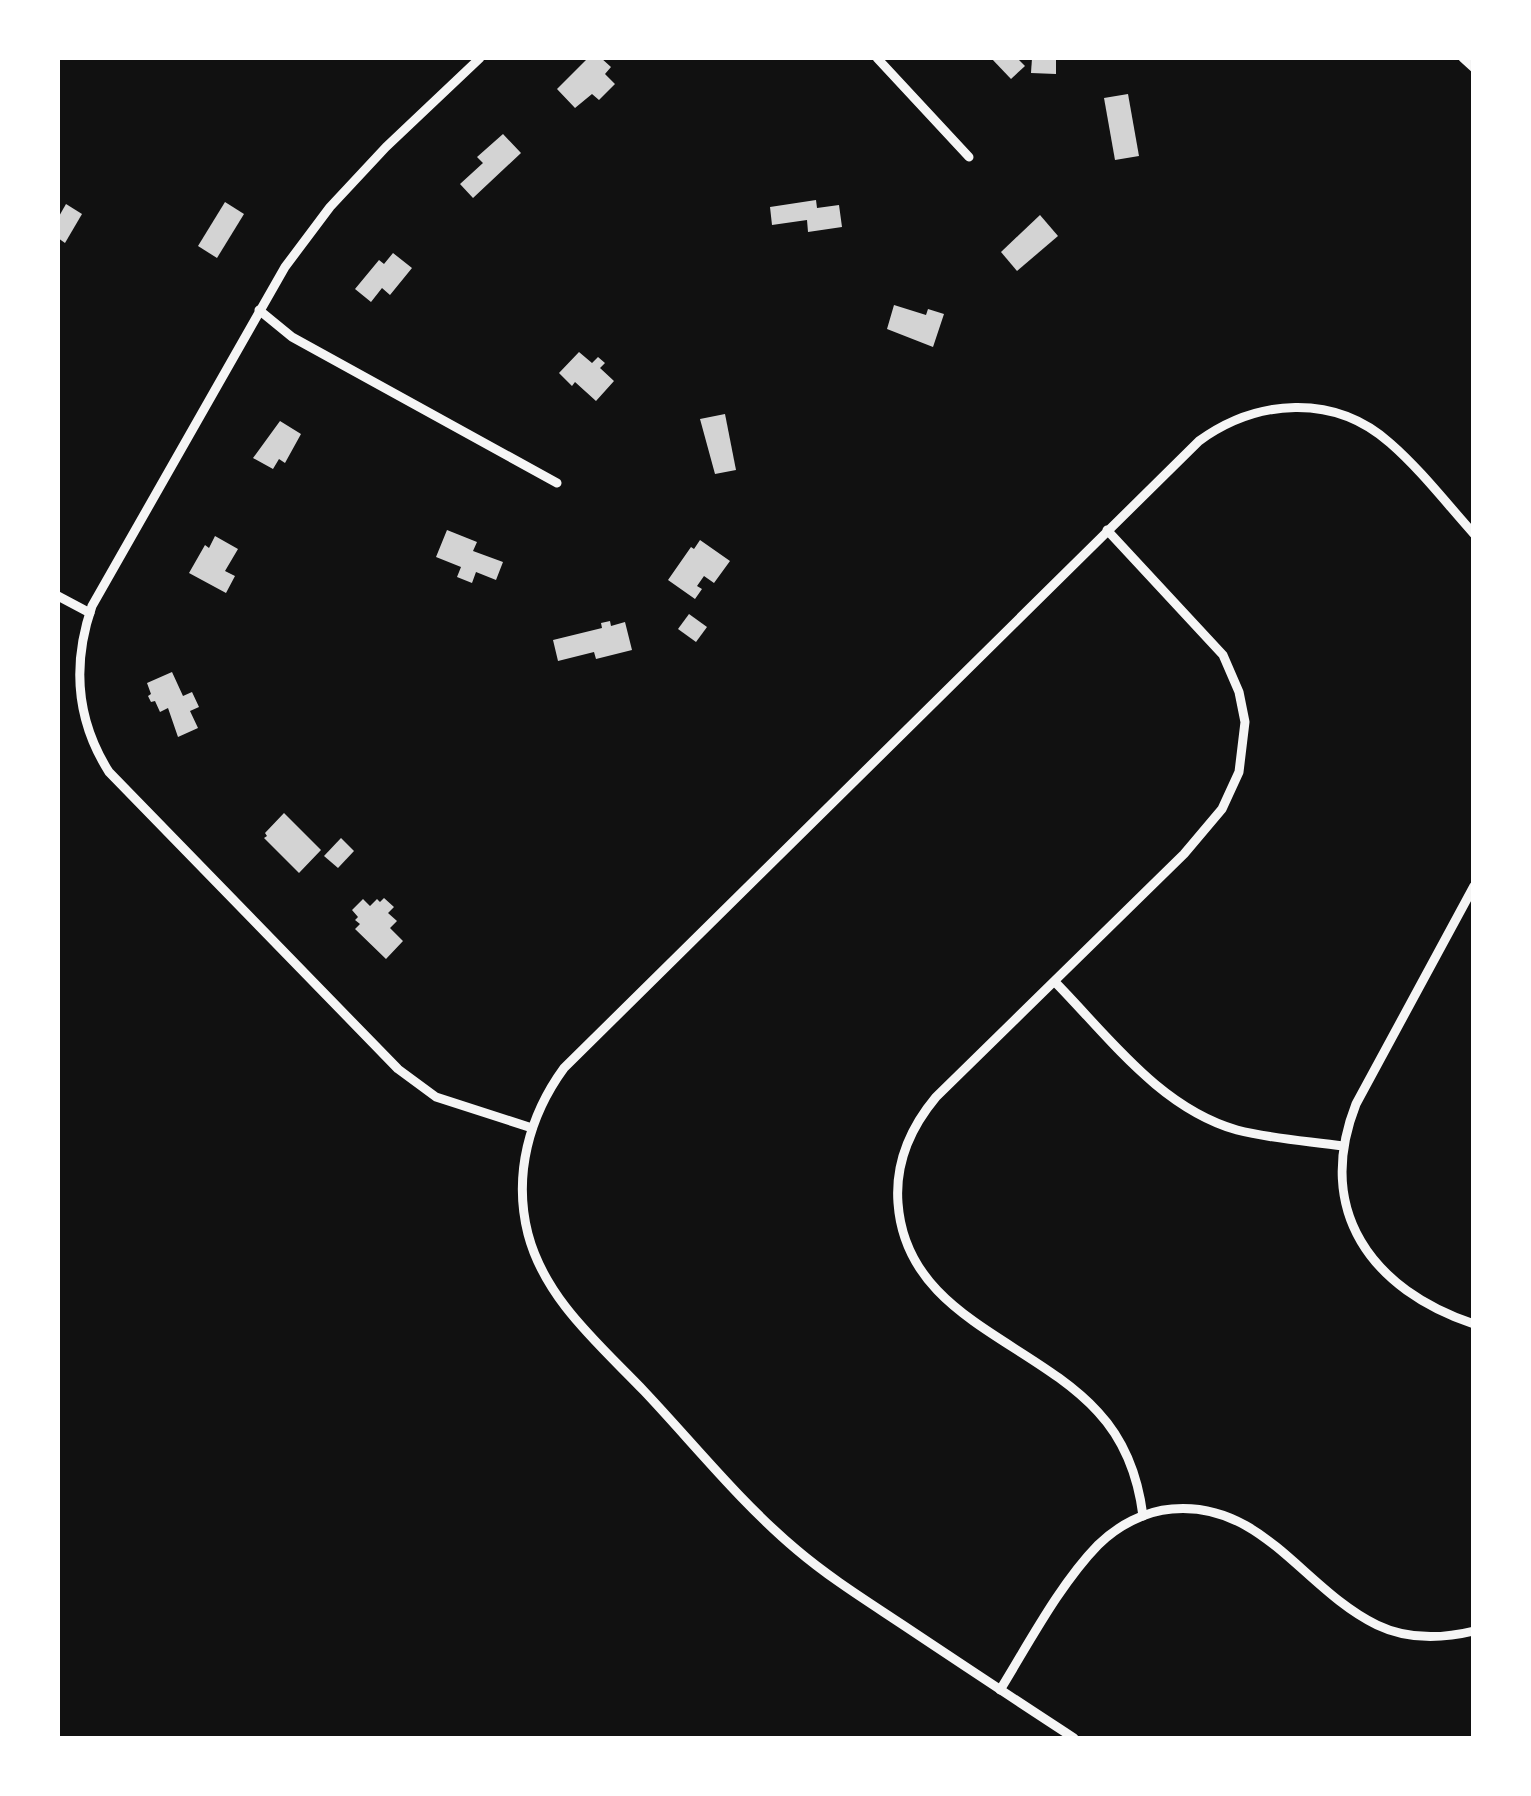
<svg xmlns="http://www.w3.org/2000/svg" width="1531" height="1796" viewBox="0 0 1531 1796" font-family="Helvetica,sans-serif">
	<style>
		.building { fill: #d3d3d3 }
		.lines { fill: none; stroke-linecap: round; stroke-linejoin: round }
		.minor { stroke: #f5f5f5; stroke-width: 9 }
	</style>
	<rect width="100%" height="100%" fill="#111"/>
	<g class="building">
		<path d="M588,58H601L611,67L605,74L615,84L599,100L592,94L575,108L557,89Z"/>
		<path d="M991,58H1017L1025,66L1011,79Z"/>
		<path d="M1032,58H1056V74L1031,73Z"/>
		<path d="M1128,94L1139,156L1115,160L1104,98Z"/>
		<path d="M503,134L521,153L473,198L460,184L483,163L477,157Z"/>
		<path d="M816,200L817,208L839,205L842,227L808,232L807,220L772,225L770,207Z"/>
		<path d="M225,202L244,214L217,258L198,246Z"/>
		<path d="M66,204L82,214L65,243L58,238V218Z"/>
		<path d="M1040,215L1058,236L1017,271L1001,252Z"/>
		<path d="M393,253L412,268L390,295L382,288L371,302L355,289L379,260L384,264Z"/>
		<path d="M894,305L926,315L928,309L944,314L933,347L887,329Z"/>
		<path d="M579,352L592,363L598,357L605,363L600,368L614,381L596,401L575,382L572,386L559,373Z"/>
		<path d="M725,414L736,470L715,474L700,419Z"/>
		<path d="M280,421L301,434L285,463L279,459L273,469L253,458Z"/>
		<path d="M447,530L477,542L473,551L503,562L496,580L476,572L472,583L457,577L461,567L436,557Z"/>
		<path d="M215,536L238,549L225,571L235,576L226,593L189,573L205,545L209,548Z"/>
		<path d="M700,540L730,561L714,583L704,576L697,586L702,589L695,599L668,580L691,547L694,549Z"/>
		<path d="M689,614L707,627L696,642L678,629Z"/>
		<path d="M610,621L611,626L625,622L632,650L596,659L594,652L558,661L553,640L602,628L601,623Z"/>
		<path d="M172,672L183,696L192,692L199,707L190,711L198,728L178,737L168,708L160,712L155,701L151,702L148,696L151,694L147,683Z"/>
		<path d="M284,813L321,850L299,873L264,838L267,836L265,833Z"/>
		<path d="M341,838L354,851L338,868L324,856Z"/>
		<path d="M384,898L394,907L388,913L397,921L390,928L403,941L386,959L355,929L360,924L355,920L358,917L352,910L363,899L370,906L377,899L380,902Z"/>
	</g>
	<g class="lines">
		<g class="minor">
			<path d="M480,58L386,147L330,207L285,267L92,606C72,664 76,720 109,772L398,1069L436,1097L532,1128"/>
			<path d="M877,58L969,157"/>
			<path d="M1463,58L1474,68"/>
			<path d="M259,310L292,337L557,483"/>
			<path d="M1107,530L1223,655L1239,692L1245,722L1239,772L1222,809L1184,854L936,1097C911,1127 895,1163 898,1203C906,1317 1031,1339 1098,1412C1125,1441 1138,1476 1143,1516"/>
			<path d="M58,596L90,613"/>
			<path d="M1474,886L1356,1104C1314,1211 1372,1290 1474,1324"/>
			<path d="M1055,982C1109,1037 1160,1108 1237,1130C1271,1139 1308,1141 1343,1146"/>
			<path d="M1000,1690C1029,1643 1060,1584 1098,1545C1117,1526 1145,1511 1172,1509C1263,1501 1303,1589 1377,1625C1408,1640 1441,1639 1474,1631"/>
			<path d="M1074,1738C1017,1701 960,1663 903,1625C867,1601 830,1578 797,1550C741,1503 694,1444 644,1391C599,1344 545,1299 528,1234C513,1175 529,1116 564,1068L1199,441C1257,399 1334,393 1390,443C1421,470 1447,504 1474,534"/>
		</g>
	</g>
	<rect width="1531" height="1796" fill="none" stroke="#ffffff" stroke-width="120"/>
</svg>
